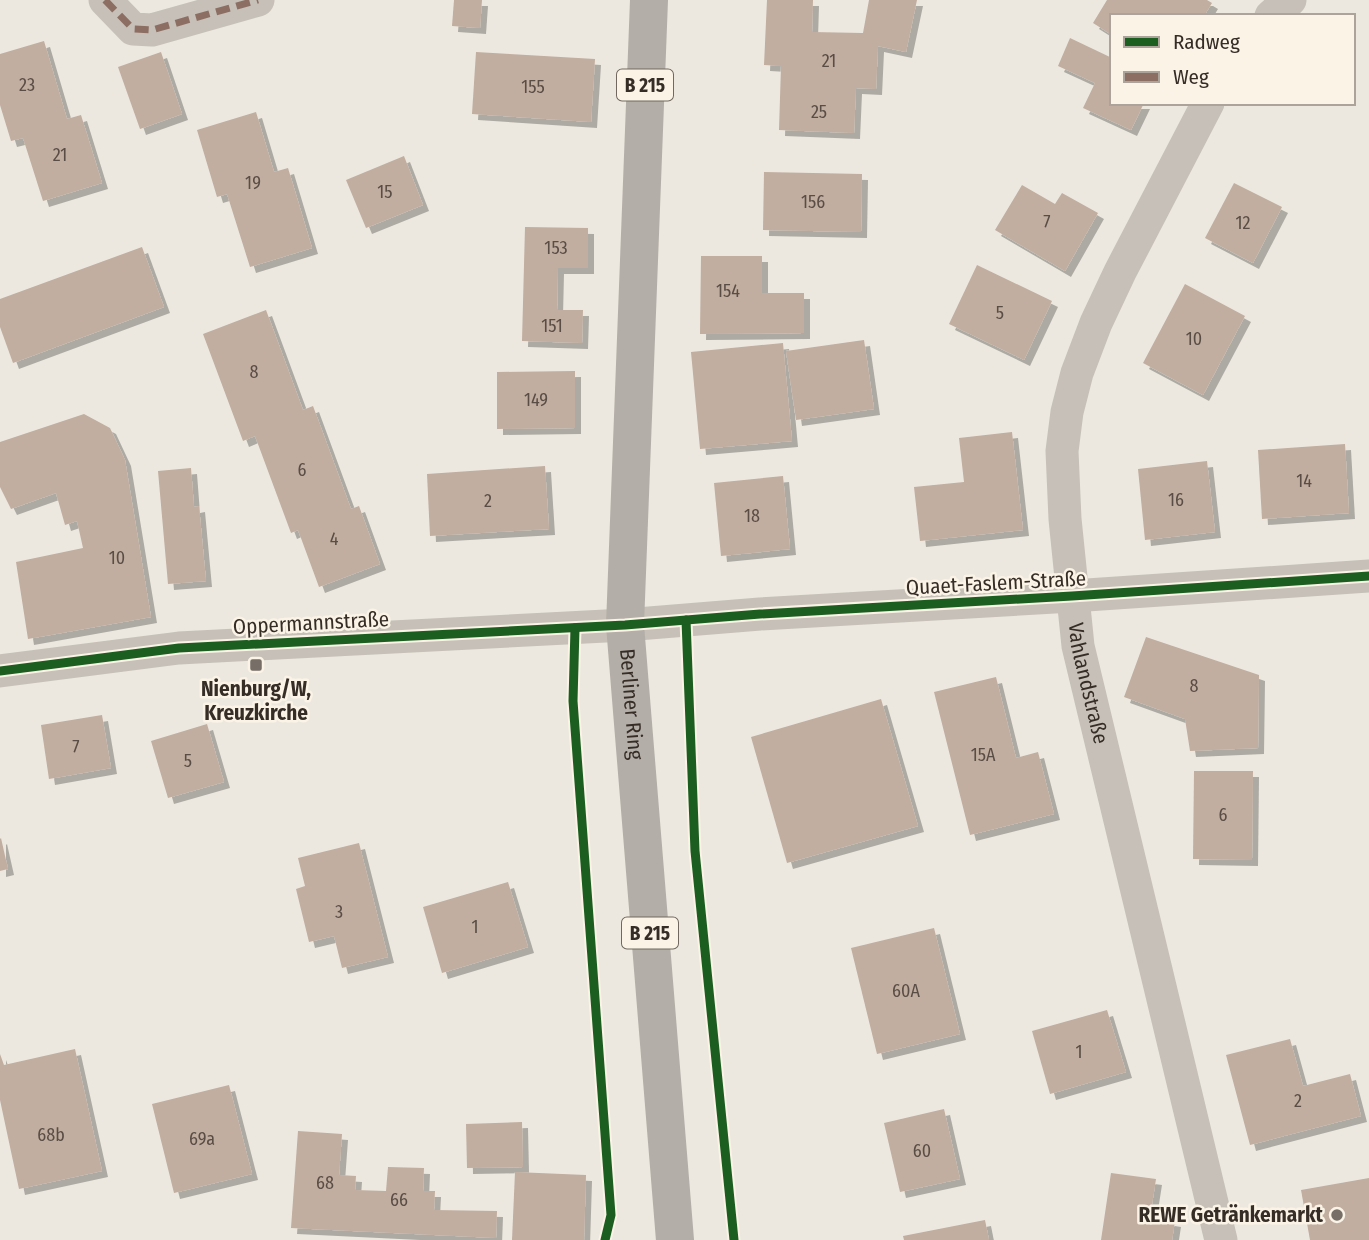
<svg xmlns="http://www.w3.org/2000/svg" width="1369" height="1240" viewBox="0 0 1369 1240" font-family="'Fira Sans Condensed',sans-serif">
	<style>
		.building { fill: #c1aea0; filter: url(#shadow) }
		.lines { fill: none; stroke-linecap: round; stroke-linejoin: round }
		.street { stroke: #c6c0b8; stroke-width: 33 }
		.primary { stroke: #b4aea8; stroke-width: 38 }
		.quiet { stroke: #8d6e63; stroke-width: 7; stroke-dasharray: 14 7; stroke-linecap: butt }
		.cycleway-casing { stroke: #faf3e6; stroke-width: 13 }
		.cycleway { stroke: #1b5e20; stroke-width: 9 }
		.poi-dot { fill: #766e67; stroke: #faf3e6; stroke-width: 2.5 }
		.labels { text-anchor: middle; dominant-baseline: central; stroke-width: 5; stroke-linejoin: round; paint-order: stroke }
		.number-label { font-size: 18px; fill: #594d45 }
		.shield { fill: #faf3e6; stroke: #716860; stroke-width: 2 }
		.shield-label { font-size: 19px; font-weight: bold; fill: #362d27 }
		.street-label { font-size: 21px; fill: #362d27; stroke: #faf3e6 }
		.poi-label { font-size: 21px; font-weight: bold; fill: #362d27; stroke: #faf3e6 }
	</style>
	<defs>
		<filter id="shadow"><feDropShadow dx="6" dy="6" stdDeviation="0" flood-color="#0004"/></filter>
	</defs>
	<rect width="100%" height="100%" fill="#ece8df"/>
	<g class="building">
		<path d="M454,0H482L480,28L452,26Z"/>
		<path d="M767,0H813L812,32L863,33L869,0H917L906,52L878,46L876,89L856,88L854,133L779,130L781,66L764,65Z"/>
		<path d="M1107,0H1207L1212,3L1204,16H1112V35L1093,23Z"/>
		<path d="M1070,38L1112,58V103H1144L1131,130L1083,108L1095,83L1058,66Z"/>
		<path d="M44,41L67,119L81,115L102,183L43,201L23,138L11,141L0,105V54Z"/>
		<path d="M161,52L182,114L140,129L118,67Z"/>
		<path d="M476,52L595,59L591,122L472,114Z"/>
		<path d="M256,112L274,172L288,168L312,248L250,267L227,194L217,197L197,130Z"/>
		<path d="M404,156L423,205L366,228L346,180Z"/>
		<path d="M764,172L862,174L861,232L763,230Z"/>
		<path d="M1234,183L1282,207L1253,263L1205,238Z"/>
		<path d="M1022,185L1055,204L1062,193L1098,213L1065,271L995,230Z"/>
		<path d="M525,227L588,228V268H558L557,310H583L582,343L522,341Z"/>
		<path d="M142,247L164,307L13,363L0,327V299Z"/>
		<path d="M701,256H762V293H804V333L700,334Z"/>
		<path d="M977,265L1052,301L1024,360L949,324Z"/>
		<path d="M1185,284L1245,316L1203,395L1143,363Z"/>
		<path d="M266,310L303,410L313,406L351,509L359,506L380,564L319,587L298,530L291,533L255,436L243,441L203,334Z"/>
		<path d="M864,340L874,409L796,420L786,351Z"/>
		<path d="M783,343L792,441L700,449L691,352Z"/>
		<path d="M575,371V428L497,429V372Z"/>
		<path d="M84,414L110,428L125,460L151,617L28,639L16,562L83,548L77,521L65,525L56,493L11,509L0,487V442Z"/>
		<path d="M1012,432L1023,530L920,541L914,487L964,482L959,438Z"/>
		<path d="M1345,444L1349,513L1262,519L1258,450Z"/>
		<path d="M1207,461L1215,532L1145,540L1138,469Z"/>
		<path d="M545,466L549,529L430,536L427,474Z"/>
		<path d="M191,468L194,507L199,506L206,581L168,584L158,471Z"/>
		<path d="M783,476L790,549L721,556L714,483Z"/>
		<path d="M1146,637L1259,675L1258,748L1190,751L1185,719L1124,697Z"/>
		<path d="M996,677L1016,758L1038,752L1054,814L970,835L934,692Z"/>
		<path d="M881,699L918,826L787,863L751,737Z"/>
		<path d="M102,715L111,768L49,779L41,725Z"/>
		<path d="M207,724L224,782L168,798L151,741Z"/>
		<path d="M1194,771H1253L1252,860L1193,859Z"/>
		<path d="M1,838L8,869L0,871V839Z"/>
		<path d="M359,843L388,957L342,968L334,936L309,942L296,889L305,886L298,858Z"/>
		<path d="M508,882L528,947L442,973L423,907Z"/>
		<path d="M934,928L960,1034L877,1054L851,948Z"/>
		<path d="M1107,1010L1126,1072L1050,1094L1032,1031Z"/>
		<path d="M1290,1039L1303,1086L1350,1074L1361,1116L1250,1145L1226,1055Z"/>
		<path d="M75,1049L102,1171L19,1189L0,1100V1054L4,1065Z"/>
		<path d="M229,1085L252,1174L174,1193L152,1104Z"/>
		<path d="M944,1109L960,1179L900,1192L884,1123Z"/>
		<path d="M522,1122L523,1167L467,1168L466,1124Z"/>
		<path d="M298,1131L342,1134L339,1175L356,1176L355,1190L386,1191L388,1167L424,1168L423,1191H435L434,1210L497,1211L496,1238L291,1228Z"/>
		<path d="M515,1172L586,1175L584,1240H512Z"/>
		<path d="M1111,1173L1156,1179L1150,1217L1175,1221L1172,1240H1101Z"/>
		<path d="M1369,1178V1240H1310L1301,1190Z"/>
		<path d="M985,1220L989,1240H904L903,1236Z"/>
	</g>
	<g class="lines">
		<g class="street">
			<path d="M105,0L133,29L152,30L258,0"/>
			<path d="M1271,16L1290,0"/>
			<path id="s1" d="M1208,103L1120,272L1096,323L1077,373L1067,412L1062,451L1065,519L1078,646L1221,1240"/>
			<path d="M0,671L179,648L625,625L760,614L1072,596L1369,576"/>
		</g>
		<path class="primary" id="s2" d="M649,0L625,625L675,1240"/>
		<path class="quiet" d="M105,0L133,29L152,30L258,0"/>
		<g class="cycleway-casing">
			<g id="cycleway">
				<path d="M686,620L695,851L734,1240"/>
				<path d="M575,628L573,701L611,1215L605,1240"/>
				<path d="M0,671L179,648L625,625L760,614L1072,596L1369,576"/>
			</g>
		</g>
		<use href="#cycleway" class="cycleway"/>
	</g>
	<g class="poi-dot">
		<rect x="249" y="658" width="14" height="14" rx="3.5"/>
		<circle cx="1337" cy="1215" r="7"/>
	</g>
	<g class="labels">
		<g class="number-label">
			<text x="829" y="61">21</text>
			<text x="27" y="85">23</text>
			<text x="533" y="87">155</text>
			<text x="819" y="112">25</text>
			<text x="60" y="155">21</text>
			<text x="253" y="183">19</text>
			<text x="385" y="192">15</text>
			<text x="813" y="202">156</text>
			<text x="1047" y="222">7</text>
			<text x="1243" y="223">12</text>
			<text x="556" y="248">153</text>
			<text x="728" y="291">154</text>
			<text x="1000" y="313">5</text>
			<text x="552" y="326">151</text>
			<text x="1194" y="339">10</text>
			<text x="254" y="372">8</text>
			<text x="536" y="400">149</text>
			<text x="302" y="470">6</text>
			<text x="1304" y="481">14</text>
			<text x="1176" y="500">16</text>
			<text x="488" y="501">2</text>
			<text x="752" y="516">18</text>
			<text x="334" y="539">4</text>
			<text x="117" y="558">10</text>
			<text x="1194" y="686">8</text>
			<text x="76" y="747">7</text>
			<text x="983" y="755">15A</text>
			<text x="188" y="761">5</text>
			<text x="1223" y="815">6</text>
			<text x="339" y="912">3</text>
			<text x="475" y="927">1</text>
			<text x="906" y="991">60A</text>
			<text x="1079" y="1052">1</text>
			<text x="1298" y="1101">2</text>
			<text x="51" y="1135">68b</text>
			<text x="202" y="1139">69a</text>
			<text x="922" y="1151">60</text>
			<text x="325" y="1183">68</text>
			<text x="399" y="1200">66</text>
		</g>
		<g class="shield">
			<rect x="617" y="69.5" width="56" height="31" rx="5"/>
			<rect x="622" y="917.5" width="56" height="31" rx="5"/>
		</g>
		<g class="shield-label">
			<text x="645" y="85">B 215</text>
			<text x="650" y="933">B 215</text>
		</g>
		<g class="street-label">
			<text transform="translate(996 583) rotate(-3)">Quaet-Faslem-Straße</text>
			<text transform="translate(311 623) rotate(-3)">Oppermannstraße</text>
			<text stroke="none"><textPath href="#s1" startOffset="614">Vahlandstraße</textPath></text>
			<text stroke="none"><textPath href="#s2" startOffset="705">Berliner Ring</textPath></text>
		</g>
		<g class="poi-label">
			<text x="256" y="689">Nienburg/W,<tspan x="256" dy="24">Kreuzkirche</tspan></text>
			<text x="1323" y="1215" text-anchor="end">REWE Getränkemarkt</text>
		</g>
	</g>
	<rect x="1110" y="14" width="245" height="91" fill="#faf3e6" stroke="#aca49a" stroke-width="2"/>
	<rect x="1124" y="37" width="35" height="10" fill="#1b5e20" stroke="#aca49a" stroke-width="2"/>
	<text x="1173" y="49" font-size="21" fill="#362d27">Radweg</text>
	<rect x="1124" y="72" width="35" height="10" fill="#8d6e63" stroke="#aca49a" stroke-width="2"/>
	<text x="1173" y="84" font-size="21" fill="#362d27">Weg</text>
</svg>
